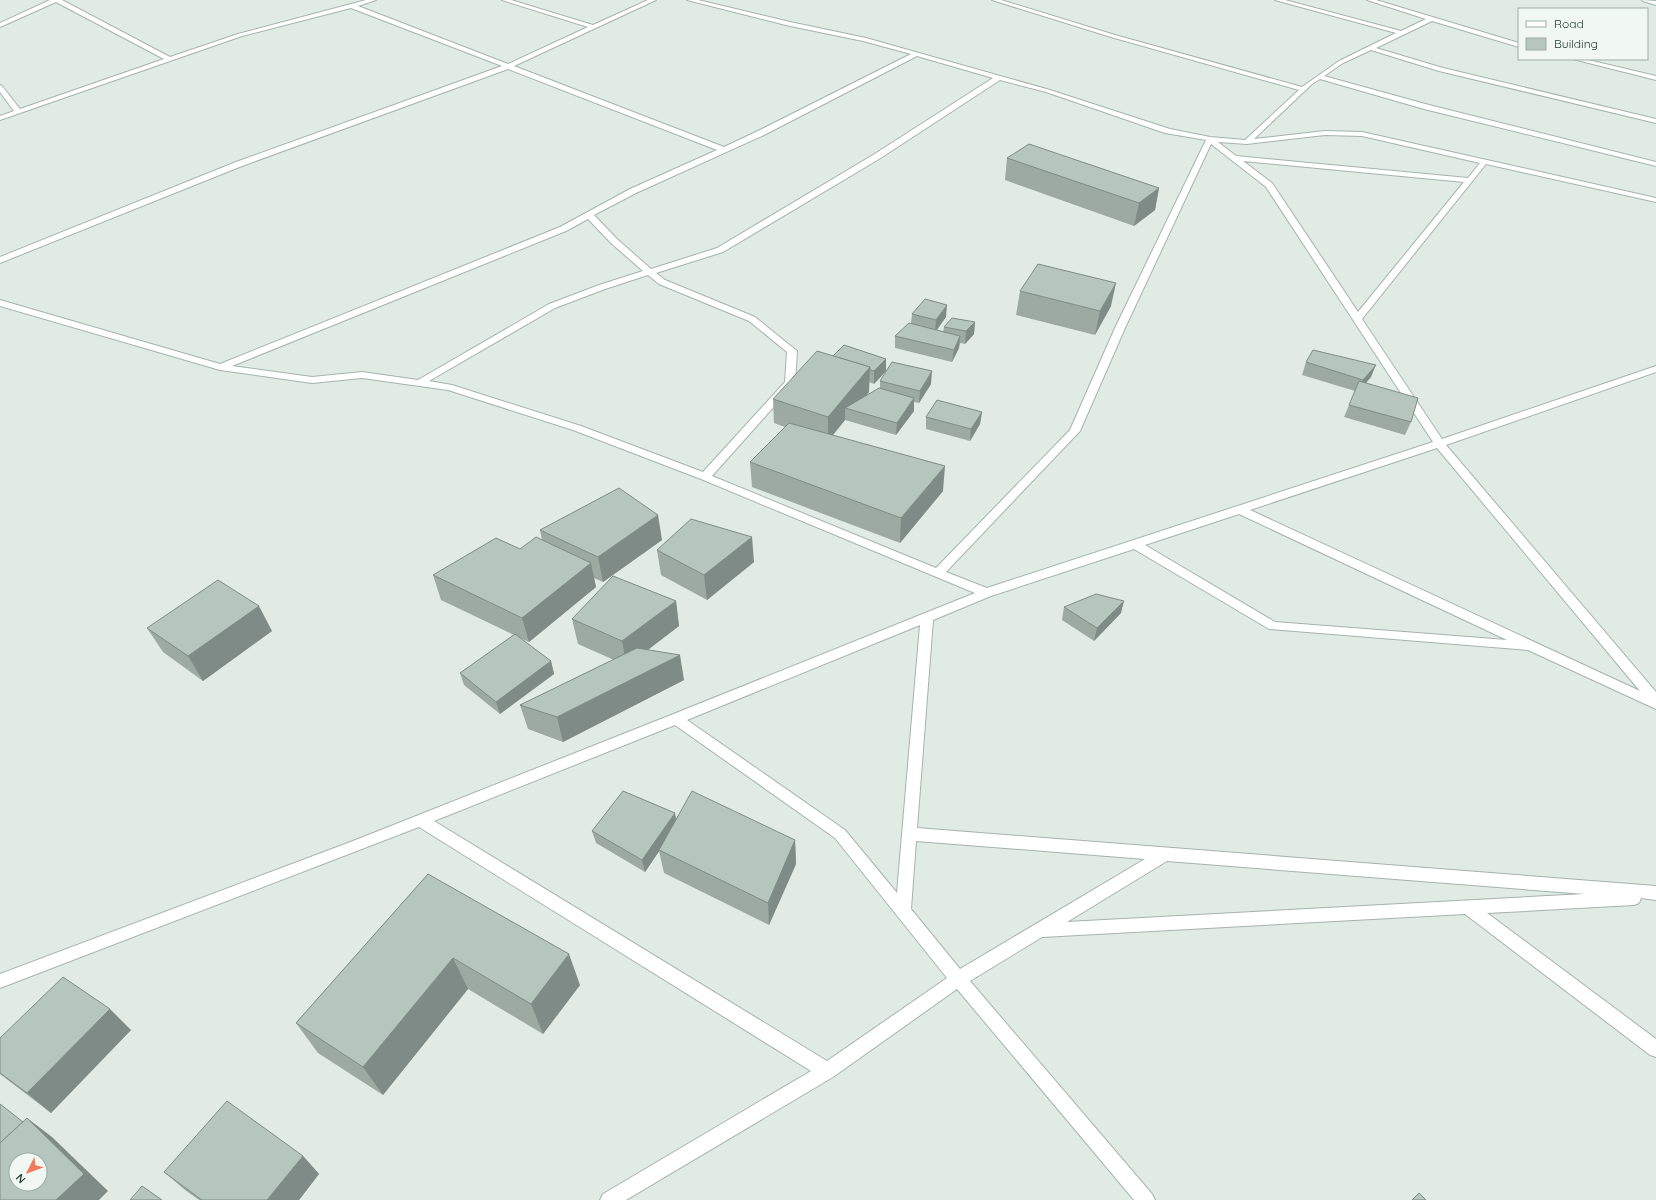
<svg xmlns="http://www.w3.org/2000/svg" width="1656" height="1200" viewBox="0 0 1656 1200" font-family="Quicksand,sans-serif">
	<style>
		.lines { fill: none; stroke-linecap: round; stroke-linejoin: round }
		.minor-casing { stroke: #a4b3ad; stroke-width: 2 }
		.minor { fill: #fff; fill-rule: evenodd }
		.wall { fill: #9daaa4 }
		.shaded-wall { fill: #7f8b86 }
		.building { fill: #b6c6bf; stroke: #7f8b86; fill-rule: evenodd }
	</style>
	<rect width="100%" height="100%" fill="#e1ebe6"/>
	<g class="lines">
		<g class="minor-casing">
			<g id="minor">
				<path d="M50,0H62L170,57L238,34L366,0H376L358,6L508,64L588,27L502,0H511L593,25L648,0H656L514,66L724,147L758,131L911,54L863,41L790,26L687,0H698L790,22L866,38L1050,90L1170,129L1210,137L1245,140L1299,90L1111,37L992,0H1001L1115,35L1302,87L1339,61L1396,33L1275,0H1285L1401,31L1426,19L1367,0H1376L1519,43V47L1432,21L1376,48L1443,68L1656,119V123L1439,71L1371,50L1343,63L1324,76L1429,105L1656,162V166L1424,109L1320,79L1312,84L1254,139L1325,131L1362,132L1656,198V202L1486,164L1362,319L1442,439L1656,366V372L1446,445L1656,692V709L1528,650L1269,629L1134,549L991,596L933,620L917,828L1656,886V900L1641,898L1639,903L1634,905L1487,913L1656,1039V1057L1650,1055L1465,914L1042,937L970,981L1152,1194L1155,1200H1134L957,989L833,1077L626,1200H600L603,1194L811,1071L419,827L0,988V974L353,841L671,715L975,593L701,479L573,430L448,390L362,378L312,383L220,370L0,306V300L220,364L560,227L630,189L717,150L508,69L242,166L0,263V257L236,162L502,66L351,8L242,36L0,120V116L14,111L0,92V85L2,86L20,109L164,59L56,2L0,27V23ZM917,56L993,78L873,155L717,248L651,269L617,239L594,215L636,193L764,135ZM1000,80L1046,92L1165,133L1206,140L1115,328L1070,430L936,568L712,476L795,383L797,351L755,317L665,280L656,273L723,252L879,159ZM1325,135L1362,136L1480,163L1468,178L1236,156L1218,142L1247,144ZM1211,144L1266,187L1433,442L987,588L946,572L1080,431L1125,328ZM1243,161L1464,182L1358,312L1272,183ZM588,219L611,243L643,271L599,285L549,304L418,380L362,372L312,377L232,366L566,231ZM648,275L659,284L749,321L787,352L785,382L703,472L581,426L452,385L429,381L555,308L605,289ZM1437,448L1640,691L1250,510ZM1239,514L1507,640L1275,622L1145,545ZM920,625L897,893L845,830L687,720ZM675,725L835,838L947,978L827,1061L434,821ZM916,841L1145,859L960,969L911,909ZM1167,861L1585,894L1067,922Z"/>
				<path d="M1642,0L1656,1V5L1643,1Z"/>
				<path d="M1573,59H1584L1656,76V80Z"/>
			</g>
		</g>
		<use href="#minor" class="minor"/>
	</g>
	<g class="wall">
		<path d="M1007,158L1159,188L1155,210L1134,226L1005,180Z"/>
		<path d="M1020,291L1111,306L1095,335L1016,315Z"/>
		<path d="M912,314L946,317L937,330L943,332L944,327L975,322L974,334L965,344L960,343L959,348L952,362L895,348V336L911,323Z"/>
		<path d="M833,356L886,359V371L874,384L869,382V392L865,396L880,389V381L931,384L919,403L914,402V411L896,435L845,420L833,435L943,491L900,543L752,487L750,462L785,427L774,423L773,399Z"/>
		<path d="M1306,362L1371,377L1366,383L1411,422L1405,435L1344,417L1355,391L1302,375Z"/>
		<path d="M982,412L980,424L970,441L926,429V417Z"/>
		<path d="M540,530L662,540L603,582L594,578L596,587L529,642L520,638L551,661L554,674L500,714L464,685L460,673L514,635L441,600L433,575L520,549L542,540Z"/>
		<path d="M657,550L754,562L707,600L661,575Z"/>
		<path d="M676,601L679,626L647,650L684,680L563,742L528,729L520,705L614,660L578,644L572,619Z"/>
		<path d="M1064,607L1121,613L1094,641L1062,620Z"/>
		<path d="M147,628L272,631L203,681L163,652Z"/>
		<path d="M676,819L795,840L796,864L769,925L664,873L659,851L645,872L596,843L592,831Z"/>
		<path d="M428,874L580,985L543,1034L468,989L383,1095L318,1053L296,1023Z"/>
		<path d="M131,1030L51,1113L0,1074V1038Z"/>
		<path d="M303,1156L319,1174L299,1200H199L185,1190L164,1172Z"/>
	</g>
	<g class="shaded-wall">
		<path d="M1159,188L1155,210L1134,226L1139,203Z"/>
		<path d="M1116,283L1111,306L1095,335L1100,311Z"/>
		<path d="M947,305L946,317L935,332L936,320Z"/>
		<path d="M975,322L974,334L965,344L966,331Z"/>
		<path d="M960,336L959,348L952,362L954,350Z"/>
		<path d="M886,359V371L874,384V371Z"/>
		<path d="M1376,365L1371,377L1358,392L1363,380Z"/>
		<path d="M870,367L869,392L854,410L845,408V420L828,441V417Z"/>
		<path d="M932,371L931,384L919,403L920,391Z"/>
		<path d="M914,398V411L896,435L897,423Z"/>
		<path d="M982,412L980,424L970,441L971,429Z"/>
		<path d="M945,466L943,491L900,543L901,518Z"/>
		<path d="M658,515L662,540L603,582L598,557Z"/>
		<path d="M752,537L754,562L707,600L704,575Z"/>
		<path d="M591,563L596,587L529,642L522,618Z"/>
		<path d="M676,601L679,626L627,666L622,641Z"/>
		<path d="M1124,601L1121,613L1094,641L1097,628Z"/>
		<path d="M259,606L272,631L203,681L188,656Z"/>
		<path d="M680,655L684,680L563,742L557,717Z"/>
		<path d="M551,661L554,674L500,714L496,702Z"/>
		<path d="M675,813L677,825L645,872L642,860Z"/>
		<path d="M795,840L796,864L769,925L768,903Z"/>
		<path d="M569,954L580,985L543,1034L531,1004Z"/>
		<path d="M453,958L468,989L383,1095L363,1067Z"/>
		<path d="M110,1009L131,1030L51,1113L27,1093Z"/>
		<path d="M27,1118L52,1137L108,1191L99,1200H56Z"/>
		<path d="M303,1156L319,1174L299,1200H267Z"/>
	</g>
	<g class="building">
		<path d="M1029,144L1159,188L1139,203L1007,158Z"/>
		<path d="M1038,264L1116,283L1100,311L1020,291Z"/>
		<path d="M925,299L947,305L936,320L912,314Z"/>
		<path d="M952,318L975,322L966,331L944,327Z"/>
		<path d="M909,323L960,336L954,350L895,336Z"/>
		<path d="M844,345L886,359L874,371L870,370V367L833,356Z"/>
		<path d="M1313,350L1376,365L1363,380L1306,362Z"/>
		<path d="M817,351L870,367L828,417L773,399Z"/>
		<path d="M892,362L932,371L920,391L880,381Z"/>
		<path d="M1359,381L1418,398L1411,422L1349,405Z"/>
		<path d="M879,388L914,398L897,423L845,408Z"/>
		<path d="M937,400L982,412L971,429L926,417Z"/>
		<path d="M789,423L945,466L901,518L750,462Z"/>
		<path d="M619,488L658,515L598,557L540,530Z"/>
		<path d="M691,519L752,537L704,575L657,550Z"/>
		<path d="M536,537L591,563L522,618L433,575L496,538L520,549Z"/>
		<path d="M613,576L676,601L622,641L572,619Z"/>
		<path d="M218,580L259,606L188,656L147,628Z"/>
		<path d="M1096,594L1124,601L1097,628L1064,607Z"/>
		<path d="M515,634L551,661L496,702L460,673Z"/>
		<path d="M637,648L680,655L557,717L520,705Z"/>
		<path d="M623,791L675,813L642,860L592,831Z"/>
		<path d="M692,791L795,840L768,903L659,850Z"/>
		<path d="M428,874L569,954L531,1004L453,958L363,1067L296,1023Z"/>
		<path d="M63,977L110,1009L27,1093L0,1073V1038Z"/>
		<path d="M227,1101L303,1156L267,1200H202L164,1172Z"/>
		<path d="M0,1104L23,1122L0,1143Z"/>
		<path d="M27,1118L84,1174L56,1200H0V1143ZM16,1160H40V1184H16Z"/>
		<path d="M142,1186L162,1200H130Z"/>
		<path d="M1419,1193L1426,1200H1412Z"/>
	</g>
	<rect x="1518" y="8" width="130" height="52" fill="#f1f8f4" stroke="#9eada7"/>
	<rect x="1526" y="21" width="20" height="6" fill="#ffffff" stroke="#9eada7"/>
	<text x="1554" y="28" font-size="12" fill="#213c34">Road</text>
	<rect x="1526" y="38" width="20" height="12" fill="#b6c6bf" stroke="#9eada7"/>
	<text x="1554" y="48" font-size="12" fill="#213c34">Building</text>
	<g transform="translate(28 1172) rotate(228)"><circle r="19" fill="#f1f8f4" stroke="#9eada7"/>
	<path d="M0-3L7 15L0 10L-7 15Z" fill="#f07b5a"/>
	<text y="-6" font-size="11" font-weight="bold" text-anchor="middle" fill="#213c34">N</text>
	</g>
</svg>
